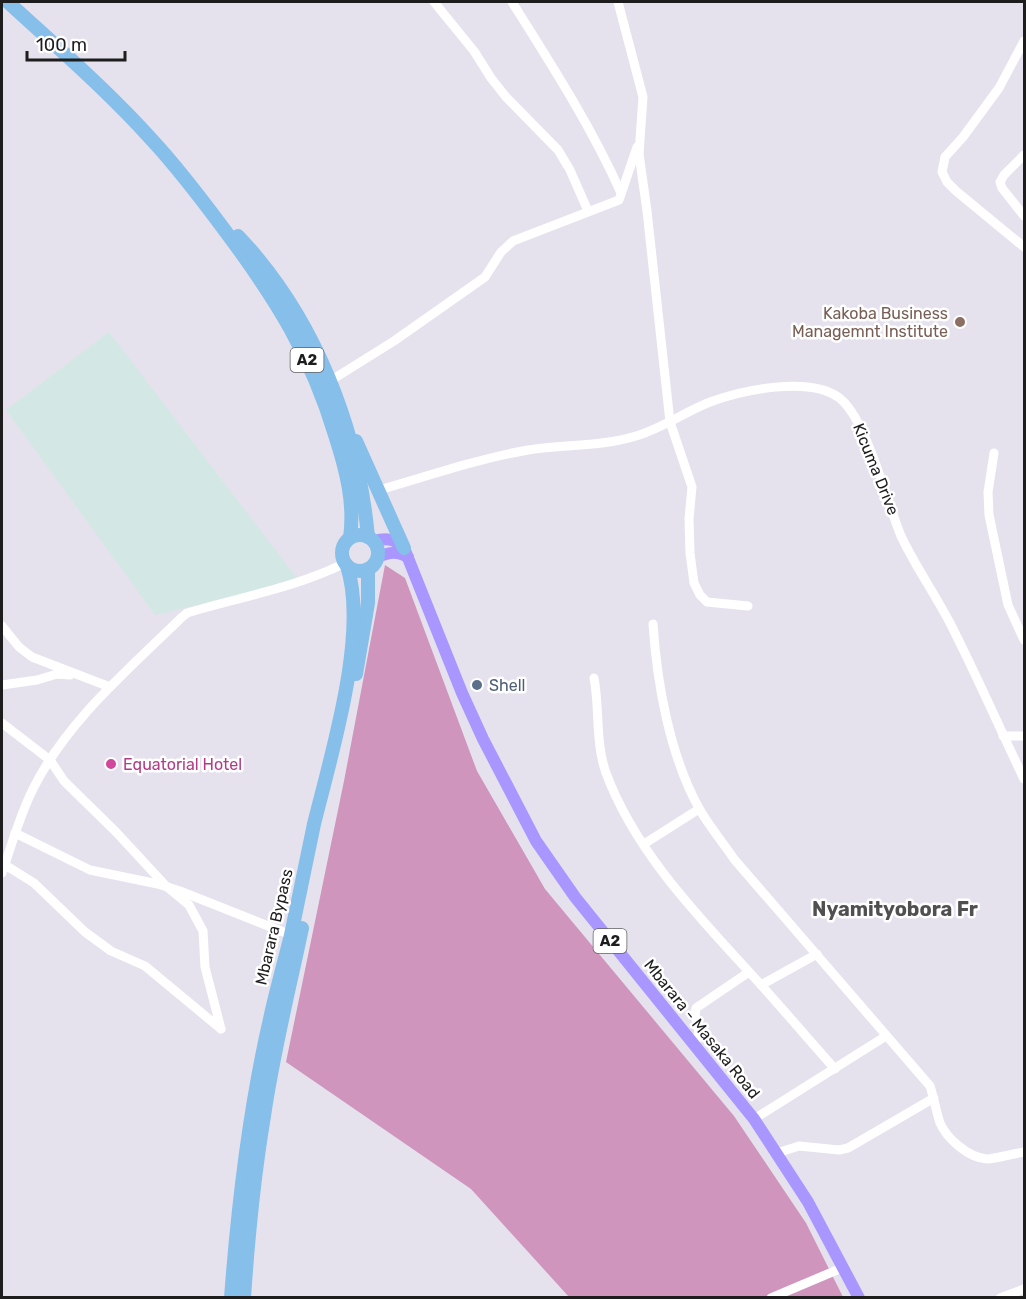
<svg xmlns="http://www.w3.org/2000/svg" width="1026" height="1299" viewBox="0 0 1026 1299" font-family="Rubik,sans-serif">
	<style>
		.industrial { fill: #d3e8e4 }
		.forest { fill: #cf95bd }
		.lines { fill: none; stroke-linecap: round; stroke-linejoin: round }
		.minor { stroke: #fff; stroke-width: 9 }
		.major { stroke: #a996ff; stroke-width: 12 }
		.highway { stroke: #86bfe9; stroke-width: 14 }
		.education-dot { fill: #8d6e63; stroke: #fff; stroke-width: 2 }
		.service-dot { fill: #5c6f8a; stroke: #fff; stroke-width: 2 }
		.hotel-dot { fill: #d1479c; stroke: #fff; stroke-width: 2 }
		.labels { text-anchor: middle; dominant-baseline: central; stroke-width: 5; stroke-linejoin: round; paint-order: stroke }
		.shield { fill: #fff; stroke: #616161; stroke-width: 1.5 }
		.shield-label { font-size: 15px; font-weight: bold; fill: #1d1d1d }
		.education-label { font-size: 16px; fill: #785e54; stroke: #fff; text-anchor: end }
		.street-label { font-size: 16px; fill: #1d1d1d; stroke: #fff }
		.service-label { font-size: 16px; fill: #4e5e75; stroke: #fff; text-anchor: start }
		.hotel-label { font-size: 16px; fill: #b23c85; stroke: #fff; text-anchor: start }
		.quarter-label { font-size: 20px; font-weight: bold; fill: #505050; stroke: #fff }
	</style>
	<rect width="100%" height="100%" fill="#e5e2ee"/>
	<path class="industrial" d="M109,332L299,581L155,615L6,410Z"/>
	<path class="forest" d="M385,565L405,578L477,771L545,889L734,1116L806,1223L843,1297H569L471,1189L286,1062L344,781Z"/>
	<g class="lines">
		<g class="minor">
			<path d="M434,2L474,51L491,78L506,97L558,150L570,170L588,211"/>
			<path d="M512,2C551,64 591,126 621,193"/>
			<path d="M618,2L643,97L639,154L647,211L670,422L692,487L689,519L690,553L694,583L700,595L707,602L748,606"/>
			<path d="M1024,41L999,88L963,137L945,157L942,172L947,182L956,191L1024,247"/>
			<path d="M1024,155L1004,175L1000,182L1002,188L1024,216"/>
			<path d="M330,381L394,341L485,277L501,252L513,241L619,200L637,147"/>
			<path d="M994,453L988,492L989,515L1008,605L1024,640"/>
			<path d="M379,490C428,476 477,459 528,450C564,444 601,447 636,436C662,428 685,412 710,402C742,390 809,376 838,397C866,416 887,503 901,536C917,570 940,601 956,635C980,683 1001,731 1024,779"/>
			<path d="M653,624C657,684 670,757 700,810C710,827 723,843 734,859L930,1086C934,1098 936,1111 940,1123C947,1139 969,1158 987,1159C993,1159 1017,1153 1024,1152"/>
			<path d="M2,626L19,647L32,657L110,687"/>
			<path d="M594,678C600,709 595,742 606,773C637,856 704,922 762,986C787,1014 811,1042 835,1069"/>
			<path d="M2,685L37,680L57,674L70,675"/>
			<path d="M2,723L50,760L64,781L116,832L166,886L189,905L203,931L205,967L221,1029"/>
			<path d="M1003,736H1024"/>
			<path d="M15,833L90,870L158,884L180,891L291,935"/>
			<path d="M644,844L699,809"/>
			<path d="M2,863L34,883L85,932L111,951L145,966L221,1029"/>
			<path d="M2,873C12,844 20,814 34,787C68,720 128,670 181,618L187,613C240,597 295,588 345,563"/>
			<path d="M761,985L817,954"/>
			<path d="M694,1045C705,1026 692,1025 696,1008L749,972"/>
			<path d="M754,1119L886,1036"/>
			<path d="M777,1153L799,1146L839,1150L848,1148L934,1098"/>
			<path d="M771,1298L844,1267"/>
			<path d="M1000,1298L1024,1289"/>
		</g>
		<g class="major">
			<path d="M373,541C386,538 394,538 404,548L462,693L483,739L536,841L575,897L754,1119L808,1202L859,1298"/>
			<path d="M378,557C390,552 396,551 408,557"/>
		</g>
		<g class="highway">
			<path d="M8,2C57,47 108,91 152,140C179,169 203,201 226,232C276,299 311,355 335,435C346,469 355,503 350,538"/>
			<path d="M238,236C314,316 358,428 368,537"/>
			<path d="M356,441L404,548"/>
			<circle cx="360" cy="553" r="18"/>
			<path d="M356,674L368,603V569"/>
			<path d="M231,1298C238,1204 249,1110 270,1019C276,991 284,963 291,935C299,898 306,861 314,824C331,755 369,633 347,566"/>
			<path d="M244,1298C248,1237 254,1176 264,1116C273,1053 289,990 302,928"/>
		</g>
	</g>
	<circle class="education-dot" cx="960" cy="322" r="6"/>
	<circle class="service-dot" cx="477" cy="685" r="6"/>
	<circle class="hotel-dot" cx="111" cy="764" r="6"/>
	<g class="labels">
		<g class="shield">
			<rect x="290.5" y="348" width="33" height="24" rx="4.5"/>
			<rect x="593.5" y="929" width="33" height="24" rx="4.5"/>
		</g>
		<g class="shield-label">
			<text x="307" y="360">A2</text>
			<text x="610" y="941">A2</text>
		</g>
		<g class="education-label">
			<text x="948" y="313">Kakoba Business<tspan x="948" dy="18">Managemnt Institute</tspan></text>
		</g>
		<g class="street-label">
			<text transform="translate(876 469) rotate(68)">Kicuma Drive</text>
			<text transform="translate(274 927) rotate(-77)">Mbarara Bypass</text>
			<text transform="translate(702 1029) rotate(51)">Mbarara - Masaka Road</text>
		</g>
		<g class="service-label">
			<text x="489" y="685">Shell</text>
		</g>
		<g class="hotel-label">
			<text x="123" y="764">Equatorial Hotel</text>
		</g>
		<g class="quarter-label">
			<text x="895" y="909">Nyamityobora Fr</text>
		</g>
	</g>
	<rect width="1026" height="1299" fill="none" stroke="#1d1d1d" stroke-width="6"/>
	<path d="M27 51v9h98v-9" fill="none" stroke="#1d1d1d" stroke-width="3"/>
	<text x="36" y="51" font-size="18" fill="#1d1d1d" stroke="#ffffff" stroke-width="4.5" paint-order="stroke">100 m</text>
</svg>
